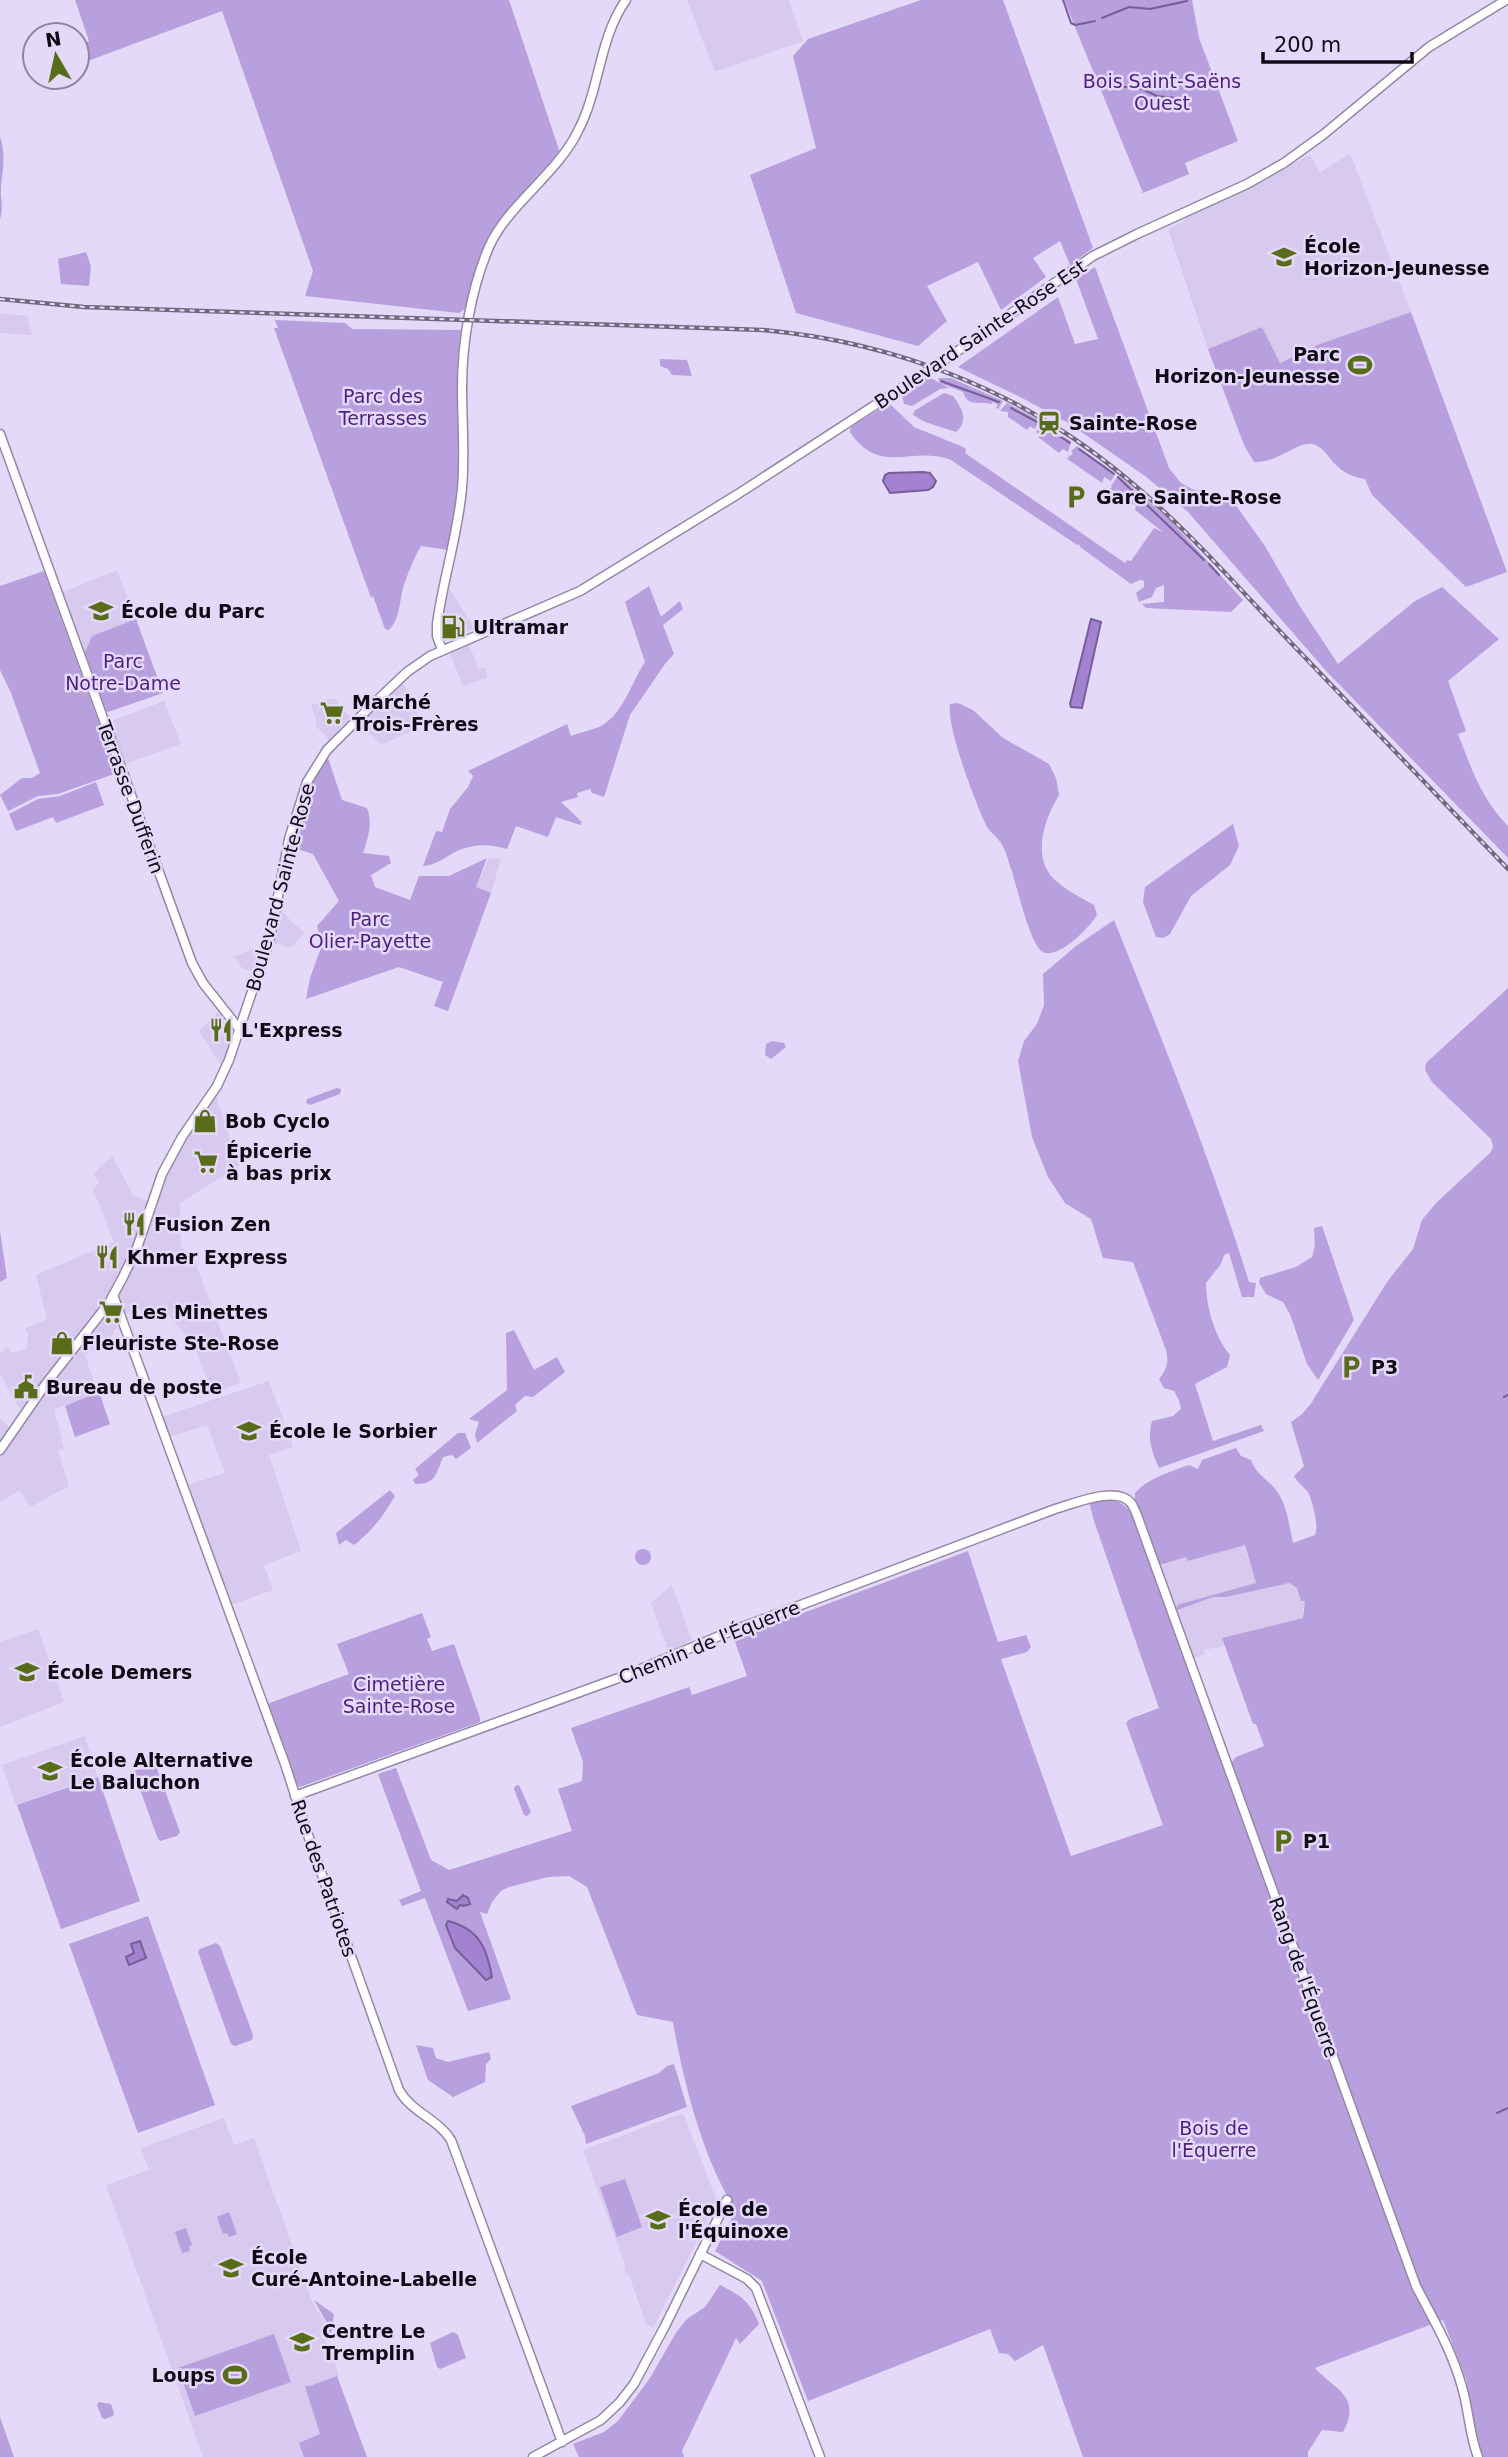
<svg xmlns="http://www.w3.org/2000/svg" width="1508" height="2457" viewBox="0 0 1508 2457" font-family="'DejaVu Sans',sans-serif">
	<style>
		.built { fill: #d8c9ee }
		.green { fill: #b89fdd }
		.water { fill: #a482d2; stroke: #775e99; stroke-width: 2 }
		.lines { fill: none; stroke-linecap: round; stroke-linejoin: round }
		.stream { stroke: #775e99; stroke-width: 2 }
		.tertiary-casing { stroke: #9388a5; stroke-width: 11 }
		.tertiary { stroke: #fff; stroke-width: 8 }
		.rail-casing { stroke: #70687c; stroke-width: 4.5 }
		.rail { stroke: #e5d9f9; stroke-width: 2; stroke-dasharray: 5; stroke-linecap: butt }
		.labels { text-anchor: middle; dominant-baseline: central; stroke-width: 5; stroke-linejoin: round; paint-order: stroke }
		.park-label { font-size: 19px; fill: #4f1f7d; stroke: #e5d9f9 }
		.poi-label { font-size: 19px; font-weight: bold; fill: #0f0b15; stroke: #e5d9f9; text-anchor: start }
		.street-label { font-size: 19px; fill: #0f0b15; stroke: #e5d9f9 }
	</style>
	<rect width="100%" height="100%" fill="#e5d9f9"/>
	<g class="built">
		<path d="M687,0H789L803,41L715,72Z"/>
		<path d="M1350,153L1411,312L1320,344L1279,363L1262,327L1208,349L1168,229L1184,221L1186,217L1265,181L1310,154L1320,173Z"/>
		<path d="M0,313L27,316L32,335L0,333Z"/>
		<path d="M117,570L136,619L92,636L85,652L63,592Z"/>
		<path d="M449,589L475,629L447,640L443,636V616Z"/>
		<path d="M469,645L479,669L485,667L487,678L463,686L450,653Z"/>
		<path d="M403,682L423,726L381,745L360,724Z"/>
		<path d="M329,699H335L350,717L329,740L315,725L317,723L311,705Z"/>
		<path d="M164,701L181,744L125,764L110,724L112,721Z"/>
		<path d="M489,858L501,859L491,893L476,887Z"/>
		<path d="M280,910L304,933L291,948L272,943Z"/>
		<path d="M252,949L261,952L253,972L242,968L234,957Z"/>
		<path d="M218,1012L234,1033L221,1065L199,1031Z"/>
		<path d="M216,1097L239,1166L180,1203L181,1247L194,1259L241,1383L212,1393L193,1343L162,1308L143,1315L139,1309L125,1314L108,1342L85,1355L98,1394L85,1400L54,1409L64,1449L58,1451L69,1486L30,1507L20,1490L0,1502V1418L17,1435L30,1416L18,1406L0,1374V1353L7,1347L11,1353L27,1349L28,1335L25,1328L47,1319L36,1275L114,1242L93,1189L99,1183L94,1173L112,1156L133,1195L156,1205L170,1161L196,1119Z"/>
		<path d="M269,1381L293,1447L269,1455L301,1551L264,1565L273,1590L231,1605L187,1485L225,1473L207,1425L170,1437L162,1417Z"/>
		<path d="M1244,1545L1258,1588L1289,1583L1297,1588L1301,1601H1305L1306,1606L1302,1610L1304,1618L1223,1638L1224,1646L1204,1650L1205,1654L1191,1659L1157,1567L1186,1557L1188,1561Z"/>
		<path d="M672,1585L692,1640L671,1651L667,1648L651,1603Z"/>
		<path d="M38,1629L64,1702L0,1727V1642Z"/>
		<path d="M85,1736L97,1776L16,1805L2,1765Z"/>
		<path d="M683,2113L717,2201L653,2328L646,2324L629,2275H626L624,2262L583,2150Z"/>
		<path d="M224,2118L234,2145L254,2138L313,2304L324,2320L326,2342L330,2345L339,2377L310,2386H306L320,2435L299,2443L304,2457H203L106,2185L149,2170L141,2148Z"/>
	</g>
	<g class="green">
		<path d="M75,0H509L560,153L497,223L489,236L466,308L459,313L305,296L313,271L222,11L77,65V46L89,41Z"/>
		<path d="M921,0H1003L1093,248L1070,265L1060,241L1033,258L1046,277L1001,310L978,262L927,286L947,321L918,346L796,313L750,175L816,148L793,56L808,39Z"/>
		<path d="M1064,0H1192L1199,38L1238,141L1185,163L1189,174L1143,193Z"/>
		<path d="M0,136C6,156 3,166 1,186C0,198 4,207 0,219Z"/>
		<path d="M86,252L91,266L89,286L61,284L58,259Z"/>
		<path d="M1095,267L1169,468L1181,483L1192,489L1232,500L1265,546L1299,605L1338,664L1415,601L1442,587L1499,639L1448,681L1466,731L1458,734C1472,770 1481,798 1508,826V858L1327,672L1188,512L1145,476L1070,424L1024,399L958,367L1058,297L1075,344L1098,339L1076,279Z"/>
		<path d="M1411,312L1507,572L1466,587L1372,495L1365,479C1354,477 1345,474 1336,465C1328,458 1323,445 1311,444C1297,442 1278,463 1254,462L1244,445L1208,349L1262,327L1280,363L1320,344Z"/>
		<path d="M275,320L345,323L352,329L464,330L460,466L449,550L421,546C413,560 408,573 403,588C399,604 400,618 389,630L385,629L373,596L371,598L274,328H278Z"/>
		<path d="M660,359L687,360L692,376L672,375L668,369L660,366Z"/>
		<path d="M929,377L949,388L940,389L912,406L904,404L902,395Z"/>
		<path d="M938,378H951L1003,401L998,409L996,408L998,405L993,402L991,404C976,400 969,408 963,392L940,383Z"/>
		<path d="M944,393L953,396C962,408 969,421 956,432L925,422L913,415L914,411Z"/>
		<path d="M1007,403L1039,420L1035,429L1030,426L1027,430L1008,417V412L1000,411Z"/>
		<path d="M891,405L914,427L963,447L966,449L965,453L1125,563L1127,560L1131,561L1154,528L1163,532L1135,510L1136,506L1109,488H1112L1111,486L1118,476L1120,477L1170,520L1243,600L1231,612L1146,608L1142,604L1164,602V585L1156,588L1152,597L1139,602L1136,593L1144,587V581L1140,580L1131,584L1080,547L1079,544L1077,545L951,460C912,445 880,477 850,432L851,427L883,407Z"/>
		<path d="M1042,424L1071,441L1068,452L1063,449L1059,453L1038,437L1039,434L1036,432Z"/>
		<path d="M1077,446L1114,472L1115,474L1111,481L1104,477L1102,483L1066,458H1069L1068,455L1070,456L1073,453L1071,451Z"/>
		<path d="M44,571L117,773L58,794L38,796L8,811L0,795L22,778H32L40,773L11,693L0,670V586Z"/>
		<path d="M649,586L661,617L680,601L683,609L663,625L674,654L665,664L630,715L604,797L592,793L590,789L577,793L578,797L561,802L582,822L580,825L556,817L548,837L516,826L507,849C489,843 470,844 453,853C443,859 435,865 423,866L436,831L442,832L450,809L468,787L473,776L468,771L567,724L571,736C581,732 594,730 603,725C625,710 631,683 645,662L625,602Z"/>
		<path d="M136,619L163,693L108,712L106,711L85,652L92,636Z"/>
		<path d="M958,703L973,710L1003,738L1049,764L1056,778L1059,795C1045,818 1032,854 1052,877C1063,889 1080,897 1094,905L1097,915C1090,927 1058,960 1043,952C1029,945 1016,880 1009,863C1007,856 1005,849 1001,843C997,837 991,833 987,827C976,804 946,727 950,704Z"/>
		<path d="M327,755L342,800L367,808C373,822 368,839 363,853L389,856L391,863L371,875L375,887L410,900L419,876H449L487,858L476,887L491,893L448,1011L434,1006L443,982L399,967L306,999L310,978L322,945L317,926L339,901L313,854L291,847L309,788Z"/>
		<path d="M96,782L104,805L56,823L53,817L16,831L9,814L38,799L60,796Z"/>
		<path d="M1233,824L1239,846L1230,865L1191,896L1170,934L1163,938L1156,937L1143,902L1145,887Z"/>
		<path d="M1114,920C1162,1040 1211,1159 1249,1282L1256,1283L1254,1297H1242L1229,1253L1224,1255L1221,1264L1206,1283C1206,1307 1215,1337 1230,1355L1227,1367L1195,1384L1213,1441L1261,1425L1264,1431L1159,1468C1152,1452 1147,1439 1152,1421L1173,1416L1181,1409L1179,1400L1174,1391L1164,1388L1159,1379C1167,1369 1169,1362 1166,1350L1133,1262L1103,1258L1091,1219L1065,1203L1048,1177L1032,1137L1018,1061L1024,1041L1037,1024L1044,1005L1043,974L1076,946Z"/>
		<path d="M1508,988V2457H1481L1466,2379L1443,2320L1315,2368C1336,2391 1362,2396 1343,2432L1322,2430L1308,2452V2457H1083L1043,2345L1015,2361L1008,2354L999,2353L990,2329L808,2401L762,2281L715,2251L736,2210C703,2161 683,2080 673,2022L637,2015L587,1887L569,1876L548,1877L509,1887L501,1891L492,1902L487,1914L480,1912L511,1999L468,2011L425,1898L402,1906L399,1900L421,1891L378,1774L396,1768L431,1860L449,1870L572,1831L558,1789L582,1781L583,1762L571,1728L689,1687L692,1695L747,1676L734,1639L968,1551L998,1642L1026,1635L1031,1647L1027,1652L1001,1659L1071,1856L1163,1825L1126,1723L1130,1719L1159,1708L1094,1521L1089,1502C1108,1497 1123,1498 1133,1516L1271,1893L1230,1764L1236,1757L1264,1746L1256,1724H1253L1222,1638L1303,1618L1305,1601H1301L1297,1588L1289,1583L1226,1597H1213L1177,1610V1605L1256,1583L1245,1545L1188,1561L1186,1557L1157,1566L1135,1502V1493C1148,1478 1170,1472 1189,1465L1198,1469L1202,1460L1236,1448L1241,1456L1251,1460C1256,1474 1267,1479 1276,1490C1287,1504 1289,1525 1293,1543L1315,1535C1319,1525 1313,1505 1309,1494C1306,1488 1298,1484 1294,1476L1304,1466L1291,1422L1301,1415L1310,1405L1387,1282L1413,1249L1422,1220L1436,1203L1491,1152L1493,1146L1491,1139L1432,1082L1425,1070L1426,1063Z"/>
		<path d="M772,1041L784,1043L786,1047L771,1059L765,1055L766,1044Z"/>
		<path d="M337,1088L341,1089L340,1094L310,1105L306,1103L307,1099Z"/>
		<path d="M1322,1226L1354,1320L1318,1380L1307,1364L1290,1314L1283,1302L1266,1294L1259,1283L1260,1278L1296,1267L1312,1257L1315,1245L1314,1228Z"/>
		<path d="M0,1231L7,1278L0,1282Z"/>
		<path d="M514,1330L534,1370L557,1357L565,1372L533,1397L525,1396L515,1405L517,1411L477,1443L475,1434L479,1422L469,1419L507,1390L506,1333Z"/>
		<path d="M99,1392L110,1424L75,1437L65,1406Z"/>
		<path d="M458,1433H465L471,1448L456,1459L452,1455L443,1457C436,1473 437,1484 415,1484L413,1480L419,1475L415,1469Z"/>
		<path d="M390,1490L395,1496C382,1517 375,1528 354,1545L346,1540L339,1545L336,1533Z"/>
		<circle cx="643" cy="1557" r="8"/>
		<path d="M422,1613L431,1637L427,1639L432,1651L454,1644L480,1718V1722L300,1787L298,1786L267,1704L349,1674L337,1644Z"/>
		<path d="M152,1764L156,1766L180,1832L177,1836L160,1841L158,1839L134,1773L136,1770L145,1769Z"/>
		<path d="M98,1777L140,1901L61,1929L17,1805Z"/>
		<path d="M519,1785L531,1812L527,1816L524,1815L514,1789L515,1786Z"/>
		<path d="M148,1916L215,2105L138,2133L69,1944Z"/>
		<path d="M216,1943L220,1946L253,2035L252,2040L235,2046L231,2044L198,1952L200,1949Z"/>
		<path d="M416,2045L433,2048L436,2058L448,2062L489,2052L491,2059L486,2064L485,2082L453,2097L428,2080Z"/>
		<path d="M674,2064L687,2107L586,2144L585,2136L571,2106L659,2073L667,2066Z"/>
		<path d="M625,2179L642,2227L617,2237L600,2187Z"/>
		<path d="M229,2212L237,2234L229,2237L227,2233L223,2234L217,2217Z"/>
		<path d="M186,2228L192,2245L189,2247L190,2251L182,2253L175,2232Z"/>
		<path d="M720,2285C740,2295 751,2302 759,2324L740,2344L736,2338L682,2451L684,2457H579L573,2444L604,2432L618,2421L650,2378L677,2331L687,2319L705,2307Z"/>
		<path d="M314,2300L334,2314L330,2342L326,2321Z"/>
		<path d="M453,2332L458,2335L466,2358L440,2369L437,2367L430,2343Z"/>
		<path d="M274,2334L291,2382L195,2416L178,2368Z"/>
		<path d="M337,2376L367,2457H304L299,2443L320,2434L305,2386H310Z"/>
		<path d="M99,2402L111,2404L114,2413L113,2416L105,2419L102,2418L97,2405Z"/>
		<path d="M0,2417L14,2457H0Z"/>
	</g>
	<g class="water">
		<path d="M923,472L930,473L936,481L933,487L928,490L890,493L883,481L885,475L889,473Z"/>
		<path d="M1091,619L1101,622L1082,708L1071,707L1070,704Z"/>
		<path d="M463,1895L468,1898L470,1904L464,1906L460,1905L457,1909L447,1902L448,1899L457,1901Z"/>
		<path d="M448,1921C479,1929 487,1948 492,1977L486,1980L455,1948L446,1925Z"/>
		<path d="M140,1941L146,1958L129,1965L126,1957L134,1953L131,1944Z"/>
	</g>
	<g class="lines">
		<g class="stream">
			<path d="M1063,0L1071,23L1075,25L1095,21"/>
			<path d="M1102,18L1129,7L1150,9L1187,1"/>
			<path d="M1107,87H1138L1157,96L1185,99"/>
			<path d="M941,381L999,402"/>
			<path d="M1011,408L1037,422"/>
			<path d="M1045,427L1070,443"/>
			<path d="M1079,449L1114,474"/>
			<path d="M1118,477L1204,560"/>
			<path d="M1209,564L1219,575"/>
			<path d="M1504,1397L1508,1395"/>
			<path d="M1497,2113L1508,2108"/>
		</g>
		<g class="tertiary-casing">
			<g id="tertiary">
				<path d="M0,434L192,963L203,983L240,1030"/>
				<path d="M442,650L437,636V624C443,579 458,535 462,488C465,455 462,421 462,388C462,342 471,289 489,247C508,204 558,174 579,129C600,88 599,38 626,0"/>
				<path d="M113,1295L285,1764L310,1841L399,2090C411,2112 438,2119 451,2140L562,2442"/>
				<path d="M0,1450L45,1385L109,1303L123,1277L137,1248L162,1174L182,1137L217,1086L229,1060L270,938L289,839L307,782L327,750L368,709L407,672L430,656L580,591L738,494L949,357L1093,256L1137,234L1247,184L1284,163L1324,134L1429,47L1506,0"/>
				<path d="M295,1796L624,1676L724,1634L1055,1509C1073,1504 1117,1485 1131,1503C1136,1510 1139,1521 1142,1529L1416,2286C1434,2321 1451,2348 1462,2387C1469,2410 1469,2434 1478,2457"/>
				<path d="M700,2254L747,2279L756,2288L820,2457"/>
				<path d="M533,2457L601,2420L620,2402L634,2384L665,2326L727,2200"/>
			</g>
		</g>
		<use href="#tertiary" class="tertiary"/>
		<g class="rail-casing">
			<path id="rail" d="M0,299L84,307L763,330C896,342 1024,392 1126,478C1187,528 1240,590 1295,647C1366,722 1437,795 1508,869"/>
		</g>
		<use href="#rail" class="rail"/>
	</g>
	<defs>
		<g id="school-bare" transform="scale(1.89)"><path d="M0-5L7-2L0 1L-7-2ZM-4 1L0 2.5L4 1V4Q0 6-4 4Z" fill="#586c1a" stroke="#e5d9f9" stroke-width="2.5" paint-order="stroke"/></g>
		<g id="stadium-bare" transform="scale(1.89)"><path d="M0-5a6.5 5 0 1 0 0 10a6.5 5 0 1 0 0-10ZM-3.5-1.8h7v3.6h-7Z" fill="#586c1a" stroke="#e5d9f9" stroke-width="2.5" paint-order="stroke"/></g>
		<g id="station-bare" transform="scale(1.89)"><path d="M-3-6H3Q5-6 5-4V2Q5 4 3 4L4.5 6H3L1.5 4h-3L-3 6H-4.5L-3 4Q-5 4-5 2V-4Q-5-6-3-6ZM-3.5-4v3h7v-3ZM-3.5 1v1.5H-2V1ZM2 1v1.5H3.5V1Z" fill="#586c1a" stroke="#e5d9f9" stroke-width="2.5" paint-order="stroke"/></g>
		<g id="parking-bare" transform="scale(1.89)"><path d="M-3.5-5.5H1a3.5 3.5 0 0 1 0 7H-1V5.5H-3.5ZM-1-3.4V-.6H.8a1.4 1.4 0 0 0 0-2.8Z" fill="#586c1a" stroke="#e5d9f9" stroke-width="2.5" paint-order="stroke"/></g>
		<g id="fuel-bare" transform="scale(1.89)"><path d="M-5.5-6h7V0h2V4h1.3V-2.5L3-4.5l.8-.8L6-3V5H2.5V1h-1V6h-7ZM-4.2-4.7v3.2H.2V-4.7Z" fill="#586c1a" stroke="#e5d9f9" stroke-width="2.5" paint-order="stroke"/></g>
		<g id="supermarket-bare" transform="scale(1.89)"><path d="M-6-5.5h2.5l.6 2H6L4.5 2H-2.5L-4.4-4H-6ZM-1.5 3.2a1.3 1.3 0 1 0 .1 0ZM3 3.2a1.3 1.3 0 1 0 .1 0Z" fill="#586c1a" stroke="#e5d9f9" stroke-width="2.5" paint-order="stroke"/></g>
		<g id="restaurant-bare" transform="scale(1.89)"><path d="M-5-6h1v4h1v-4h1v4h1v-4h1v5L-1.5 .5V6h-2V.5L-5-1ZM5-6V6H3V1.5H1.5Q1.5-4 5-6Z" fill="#586c1a" stroke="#e5d9f9" stroke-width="2.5" paint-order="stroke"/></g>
		<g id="shop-bare" transform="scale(1.89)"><path d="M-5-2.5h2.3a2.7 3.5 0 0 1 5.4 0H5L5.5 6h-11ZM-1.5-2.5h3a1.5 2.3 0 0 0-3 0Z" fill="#586c1a" stroke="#e5d9f9" stroke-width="2.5" paint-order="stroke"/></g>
		<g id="civic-bare" transform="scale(1.89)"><path d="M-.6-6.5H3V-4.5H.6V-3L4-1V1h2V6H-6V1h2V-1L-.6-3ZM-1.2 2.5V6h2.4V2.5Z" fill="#586c1a" stroke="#e5d9f9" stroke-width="2.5" paint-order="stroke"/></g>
		<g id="university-bare" transform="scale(1.89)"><path d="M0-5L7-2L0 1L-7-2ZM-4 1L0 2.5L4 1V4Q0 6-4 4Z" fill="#586c1a" stroke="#e5d9f9" stroke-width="2.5" paint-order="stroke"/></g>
	</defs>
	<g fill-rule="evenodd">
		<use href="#school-bare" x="1284" y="257"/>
		<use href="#stadium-bare" x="1360" y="365"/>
		<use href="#station-bare" x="1049" y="423"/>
		<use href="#parking-bare" x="1076" y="497"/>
		<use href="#school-bare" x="101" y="611"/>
		<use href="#fuel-bare" x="453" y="627"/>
		<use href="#supermarket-bare" x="332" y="713"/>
		<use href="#restaurant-bare" x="221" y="1030"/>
		<use href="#shop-bare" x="205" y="1121"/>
		<use href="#supermarket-bare" x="206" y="1162"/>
		<use href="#restaurant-bare" x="134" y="1224"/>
		<use href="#restaurant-bare" x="107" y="1257"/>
		<use href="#supermarket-bare" x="111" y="1312"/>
		<use href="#shop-bare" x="62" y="1343"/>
		<use href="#parking-bare" x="1351" y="1367"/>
		<use href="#civic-bare" x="26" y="1387"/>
		<use href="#school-bare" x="249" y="1431"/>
		<use href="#school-bare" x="27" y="1672"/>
		<use href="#school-bare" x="50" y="1771"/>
		<use href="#parking-bare" x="1283" y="1841"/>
		<use href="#school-bare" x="658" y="2220"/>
		<use href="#school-bare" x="231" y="2268"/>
		<use href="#university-bare" x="302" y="2342"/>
		<use href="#stadium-bare" x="235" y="2375"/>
	</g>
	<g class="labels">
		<g class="park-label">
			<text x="1162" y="81">Bois Saint-Saëns<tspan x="1162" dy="22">Ouest</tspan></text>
			<text x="383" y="396">Parc des<tspan x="383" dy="22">Terrasses</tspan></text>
			<text x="123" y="661">Parc<tspan x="123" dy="22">Notre-Dame</tspan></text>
			<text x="370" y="919">Parc<tspan x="370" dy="22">Olier-Payette</tspan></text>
			<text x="399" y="1684">Cimetière<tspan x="399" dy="22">Sainte-Rose</tspan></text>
			<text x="1214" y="2128">Bois de<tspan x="1214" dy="22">l'Équerre</tspan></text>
		</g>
		<g class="poi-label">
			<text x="1304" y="246">École<tspan x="1304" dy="22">Horizon-Jeunesse</tspan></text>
			<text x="1340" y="354" text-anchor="end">Parc<tspan x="1340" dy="22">Horizon-Jeunesse</tspan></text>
			<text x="1069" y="423">Sainte-Rose</text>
			<text x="1096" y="497">Gare Sainte-Rose</text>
			<text x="121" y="611">École du Parc</text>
			<text x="473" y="627">Ultramar</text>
			<text x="352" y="702">Marché<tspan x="352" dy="22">Trois-Frères</tspan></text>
			<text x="241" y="1030">L'Express</text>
			<text x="225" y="1121">Bob Cyclo</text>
			<text x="226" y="1151">Épicerie<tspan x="226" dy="22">à bas prix</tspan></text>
			<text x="154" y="1224">Fusion Zen</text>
			<text x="127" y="1257">Khmer Express</text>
			<text x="131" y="1312">Les Minettes</text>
			<text x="82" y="1343">Fleuriste Ste-Rose</text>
			<text x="1371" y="1367">P3</text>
			<text x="46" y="1387">Bureau de poste</text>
			<text x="269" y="1431">École le Sorbier</text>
			<text x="47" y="1672">École Demers</text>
			<text x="70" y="1760">École Alternative<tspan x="70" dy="22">Le Baluchon</tspan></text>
			<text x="1303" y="1841">P1</text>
			<text x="678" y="2209">École de<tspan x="678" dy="22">l'Équinoxe</tspan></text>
			<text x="251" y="2257">École<tspan x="251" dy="22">Curé-Antoine-Labelle</tspan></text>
			<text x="322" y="2331">Centre Le<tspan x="322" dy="22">Tremplin</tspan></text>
			<text x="215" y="2375" text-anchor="end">Loups</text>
		</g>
		<g class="street-label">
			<text transform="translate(980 334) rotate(-34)">Boulevard Sainte-Rose Est</text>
			<text transform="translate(131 797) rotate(70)">Terrasse Dufferin</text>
			<text transform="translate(280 887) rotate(-75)">Boulevard Sainte-Rose</text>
			<text transform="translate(709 1642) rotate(-22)">Chemin de l'Équerre</text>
			<text transform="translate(324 1878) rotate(71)">Rue des Patriotes</text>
			<text transform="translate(1304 1977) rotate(70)">Rang de l'Équerre</text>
		</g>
	</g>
	<g transform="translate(56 56) rotate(351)"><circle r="33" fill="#e5d9f9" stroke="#8f879e" stroke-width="2"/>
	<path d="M0-5L12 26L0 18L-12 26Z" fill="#586c1a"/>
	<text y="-10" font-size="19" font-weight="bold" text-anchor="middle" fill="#0f0b15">N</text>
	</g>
	<path d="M1263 52v10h149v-10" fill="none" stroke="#0f0b15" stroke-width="3.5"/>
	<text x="1274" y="52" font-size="21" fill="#0f0b15" stroke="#e5d9f9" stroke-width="5" paint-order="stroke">200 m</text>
</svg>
